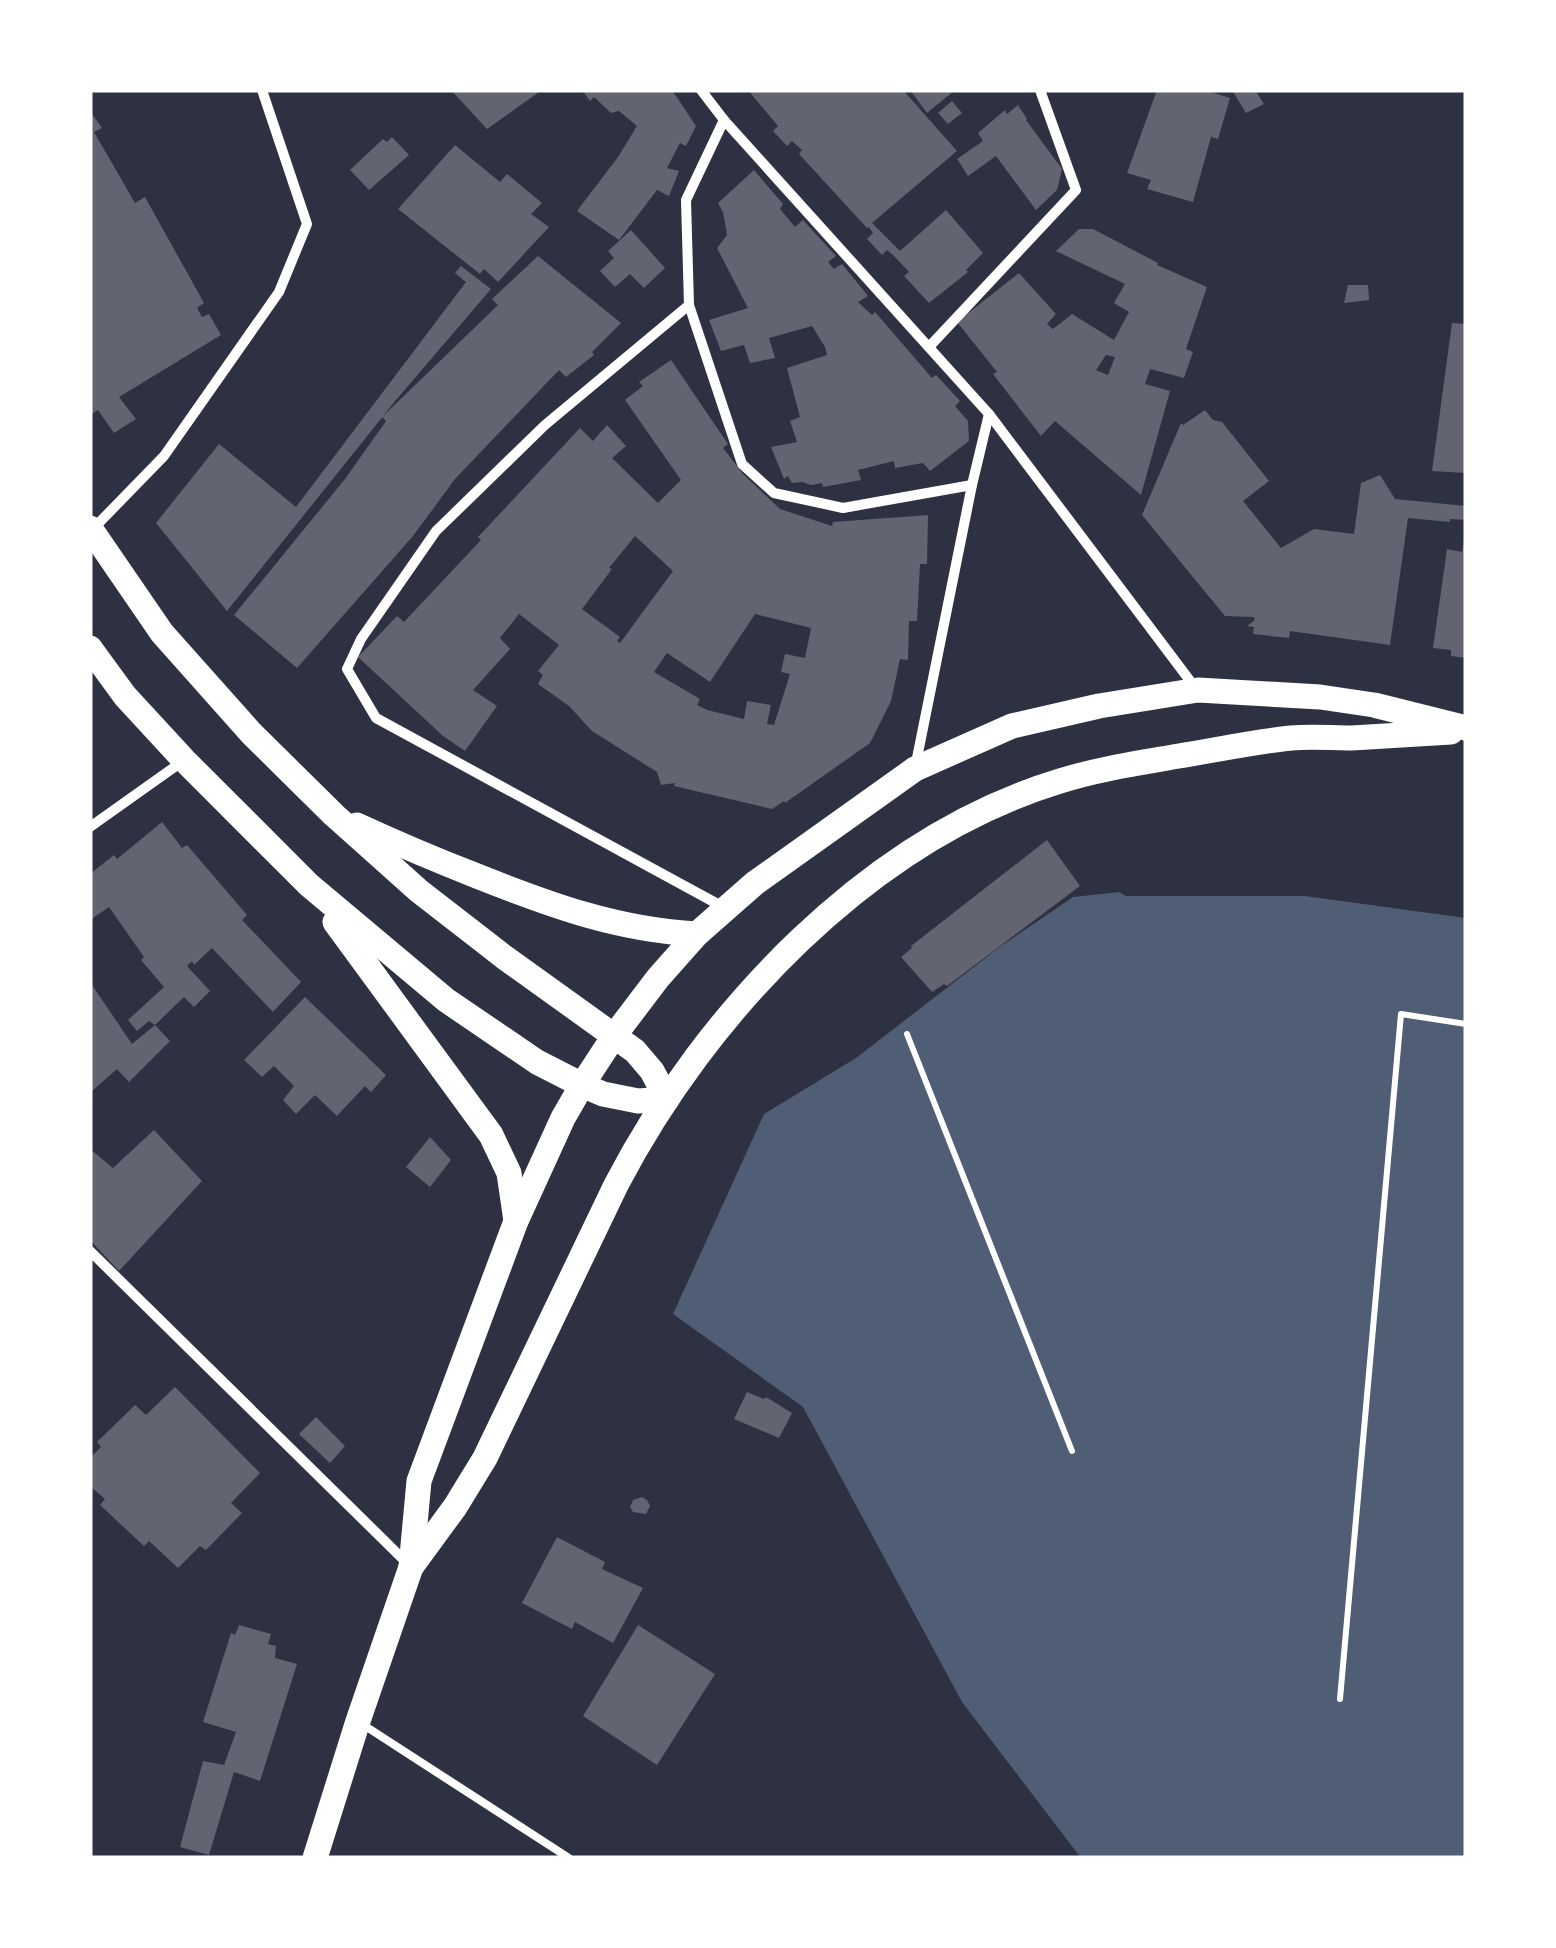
<svg xmlns="http://www.w3.org/2000/svg" width="1556" height="1948" viewBox="0 0 1556 1948" font-family="Montserrat,sans-serif">
	<style>
		.water { fill: #4f5d75 }
		.building { fill: #626471; fill-rule: evenodd }
		.lines { fill: none; stroke-linecap: round; stroke-linejoin: round }
		.path { stroke: #fff; stroke-width: 6 }
		.service { stroke: #fff; stroke-width: 8 }
		.minor { stroke: #fff; stroke-width: 10 }
		.primary { stroke: #fff; stroke-width: 25 }
	</style>
	<rect width="100%" height="100%" fill="#2d3142"/>
	<path class="water" d="M1119,892L1126,896H1305L1466,918V1858H1081L962,1702L803,1407L673,1314L764,1114L856,1058L1001,946L1073,897Z"/>
	<g class="building">
		<path d="M451,90H542L487,129Z"/>
		<path d="M582,90H672L696,126L686,146L680,143L667,168L679,171L669,196L657,190L619,240L577,211L618,157L637,126L619,111L611,113L594,97L590,101Z"/>
		<path d="M748,90H903L957,151L872,223L900,251L946,210L983,253L966,270L968,272L929,303L904,276L909,272L894,256L887,250L882,255L867,239L873,233L869,227L867,228L799,154L802,150L792,141L787,146L773,131L778,126Z"/>
		<path d="M910,90H955L927,113Z"/>
		<path d="M1157,90H1204L1230,98L1218,139L1211,137L1193,202L1147,189L1151,180L1127,173Z"/>
		<path d="M1232,90H1255L1264,104L1246,113Z"/>
		<path d="M952,101L962,113L948,124L938,113Z"/>
		<path d="M1018,105L1027,119L1026,120L1062,169L1057,190L1036,210L996,156L968,176L957,159L983,141L978,133L1005,110L1007,114Z"/>
		<path d="M90,111L102,128L94,132L135,203L145,197L204,303L197,308L202,317L209,314L221,335L119,397L136,419L114,433L98,410L90,415Z"/>
		<path d="M392,137L409,155L369,190L350,170L383,139L387,142Z"/>
		<path d="M455,145L500,182L507,174L542,203L531,214L549,227L498,282L484,269L480,274L398,209Z"/>
		<path d="M754,170L783,204L780,209L795,227L803,220L836,256L828,262L834,269L842,264L868,296L858,302L872,315L875,312L932,378L936,375L960,401L955,406L968,421L969,441L930,471L923,463L895,468L894,461L858,470L861,480L823,487L822,483L811,485L802,482L792,483L788,476L784,479L771,447L797,442L790,421L800,417L787,368L827,355L825,347L812,326L769,338L775,358L750,363L744,345L721,351L709,320L748,308L717,248L727,235L723,212L718,203Z"/>
		<path d="M1079,229H1093L1158,263L1157,265L1207,287L1186,349L1193,352L1184,378L1150,369L1145,384L1170,391L1141,495L1055,421L1041,436L993,374L997,372L957,322L1019,273L1056,314L1047,324L1053,329L1072,314L1114,340L1129,312L1114,303L1125,284L1056,251ZM1106,355L1115,357L1108,375L1096,370Z"/>
		<path d="M631,230L665,268L644,288L630,274L615,287L600,271L614,258L608,251Z"/>
		<path d="M538,256L621,323L592,352L594,355L566,377L559,370L455,479L413,536L297,668L234,615L345,479L386,421L382,417L498,305L492,299Z"/>
		<path d="M461,266L491,289L396,400L227,611L156,523L219,444L296,507L466,282L455,273Z"/>
		<path d="M1348,285H1368L1369,300L1344,303Z"/>
		<path d="M1452,323L1466,324V473L1432,471Z"/>
		<path d="M671,360L728,444L723,448L743,474L780,509L832,526L833,522L928,515L927,564H920L917,621H909L908,660L900,659L891,701L870,743L785,803L784,801L772,809L674,786L675,783L661,785L657,772L592,731L569,706L538,684L543,675L538,671L559,645L519,614L500,638L510,649L473,690L497,706L465,751L443,736L358,657L397,616L404,622L481,540L478,537L580,428L593,441L607,425L626,446L612,458L658,503L681,480L625,400L643,386L639,382ZM635,536L673,571L620,643L617,641L620,637L582,609L612,569L609,568ZM755,614L811,628L805,658L785,654L781,672L790,674L774,725L767,724L771,705L747,701L744,719L707,710L697,705L700,699L654,672L667,653L710,682Z"/>
		<path d="M1205,410L1213,420L1222,422L1269,481L1243,501L1281,548L1314,529L1354,534L1361,483L1380,475L1395,499L1466,506V520L1450,519V522L1408,518L1390,645L1290,631L1289,638L1253,634L1254,627L1247,626L1255,620L1254,617L1225,616L1142,515L1181,423L1183,425Z"/>
		<path d="M1464,539H1466V658L1451,656V650L1433,648L1447,549L1462,552Z"/>
		<path d="M162,822L182,848L187,845L247,915L242,920L301,982L273,1012L212,948L194,965L192,961L187,966L210,991L194,1007L184,997L155,1025L149,1021L137,1031L128,1020L164,987L141,960L144,957L109,907L90,920V882L92,881L90,874L114,855L117,859Z"/>
		<path d="M1047,840L1080,886L947,986L944,984L932,992L901,957L912,948L911,946Z"/>
		<path d="M90,982L132,1044L155,1025L170,1041L129,1082L117,1069L92,1091L90,1088V1051L92,1049L90,1046Z"/>
		<path d="M305,997L386,1075L371,1092L365,1086L337,1116L315,1095L296,1114L283,1100L294,1086L274,1066L262,1077L244,1060Z"/>
		<path d="M154,1130L202,1181L119,1271L90,1240V1149L113,1168Z"/>
		<path d="M430,1137L451,1160L430,1187L406,1167Z"/>
		<path d="M175,1387L260,1473L231,1503L242,1513L206,1550L200,1546L178,1568L149,1541L144,1546L100,1505L105,1499L90,1486V1458L101,1447L97,1442L135,1405L146,1415Z"/>
		<path d="M747,1392L764,1399L766,1397L792,1413L779,1438L734,1419Z"/>
		<path d="M316,1417L345,1446L330,1463L299,1434Z"/>
		<path d="M642,1497L647,1500L650,1506L646,1514L633,1512L630,1507L633,1500Z"/>
		<path d="M557,1537L605,1562L602,1569L643,1588L613,1643L575,1622L572,1629L522,1603Z"/>
		<path d="M239,1625L271,1634L268,1644L276,1646L275,1658L297,1664L260,1781L234,1772L209,1855L180,1847L203,1761L224,1765L236,1732L203,1722L231,1633L235,1635Z"/>
		<path d="M638,1625L715,1674L657,1765L583,1716Z"/>
	</g>
	<g class="lines">
		<g class="path">
			<path d="M907,1034L1072,1451"/>
			<path d="M1340,1699L1401,1014L1466,1024"/>
		</g>
		<path class="service" d="M362,1724L569,1858"/>
		<g class="minor">
			<path d="M701,90L724,120L989,414L1197,690"/>
			<path d="M724,120L686,200L689,305L742,464L774,493L843,508L972,485"/>
			<path d="M689,305L545,425L436,531L361,639L347,669L376,718L725,908"/>
			<path d="M929,347L1076,190L1040,90"/>
			<path d="M92,530L164,456L279,292L307,224L262,90"/>
			<path d="M916,763L972,485L989,414"/>
			<path d="M90,827L183,761"/>
			<path d="M90,1251L406,1562"/>
		</g>
		<g class="primary">
			<path d="M90,528L162,633L251,733L334,815L419,891L504,957L635,1051L652,1071L667,1099"/>
			<path d="M90,648L125,696L184,760L309,885L446,1000L537,1062L582,1085L603,1094L638,1101L667,1099"/>
			<path d="M357,825C396,843 436,860 477,876C550,905 618,930 697,934"/>
			<path d="M335,922L491,1135L509,1173L516,1221"/>
			<path d="M411,1567L455,1507L485,1458L616,1185C706,1012 869,839 1060,781C1098,769 1139,763 1179,756C1216,750 1254,742 1291,738C1311,736 1332,738 1352,738C1385,736 1418,734 1451,732"/>
			<path d="M315,1858L358,1721L411,1567L419,1481L516,1221L563,1118L582,1085L614,1036L658,978L697,934L755,883L915,769L1012,726L1099,706L1198,690L1320,697L1374,705L1466,728"/>
		</g>
	</g>
	<rect width="1556" height="1948" fill="none" stroke="#ffffff" stroke-width="185"/>
</svg>
